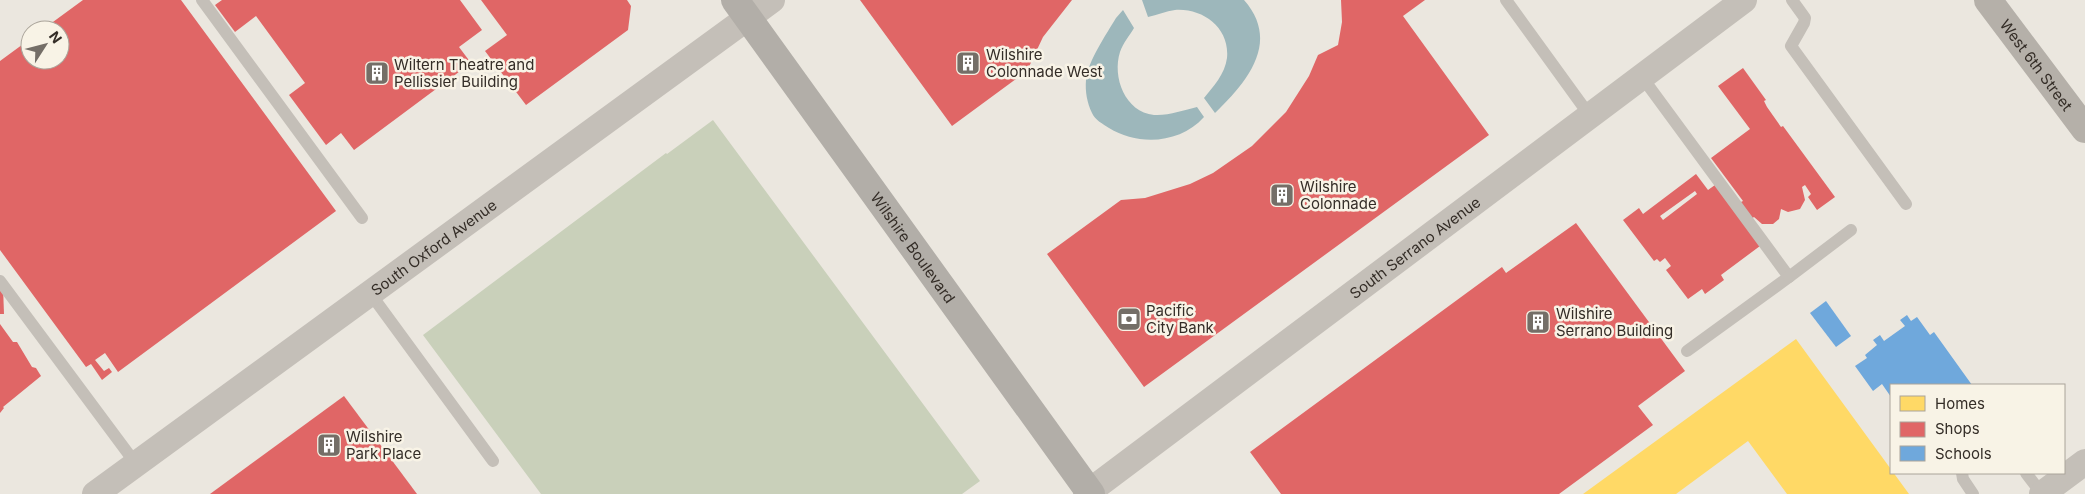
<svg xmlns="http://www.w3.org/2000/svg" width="2085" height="494" viewBox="0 0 2085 494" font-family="Inter,sans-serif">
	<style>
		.green { fill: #c9d0ba }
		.water { fill: #9db7bb }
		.homes { fill: #ffd966 }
		.shops { fill: #e06666; fill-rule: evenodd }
		.schools { fill: #6fa8dc }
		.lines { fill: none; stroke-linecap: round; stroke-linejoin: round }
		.lane { stroke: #c4bfb8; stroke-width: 12 }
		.street { stroke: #c4bfb8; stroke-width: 26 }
		.secondary { stroke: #b5b0a9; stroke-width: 28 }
		.primary { stroke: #b2aea8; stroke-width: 28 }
		.labels { text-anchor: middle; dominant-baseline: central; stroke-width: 5; stroke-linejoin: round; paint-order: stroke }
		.poi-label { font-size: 15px; fill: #342d27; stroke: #f8f3e6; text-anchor: start }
		.street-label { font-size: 15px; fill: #342d27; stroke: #f8f3e6 }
	</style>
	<rect width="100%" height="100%" fill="#ebe7df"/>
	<path class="green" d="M713,120L980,481L962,494H541L423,335L666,153L667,154Z"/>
	<g class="water">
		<path d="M1142,0H1244C1281,42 1247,82 1215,113L1204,98C1213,87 1225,74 1227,58C1230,28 1203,8 1175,10C1166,11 1157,15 1148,17Z"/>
		<path d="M1123,10L1134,28C1130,35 1123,43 1120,52C1112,77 1125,112 1154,115C1168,116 1184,110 1197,107L1204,117C1180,144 1138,146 1109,128C1103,124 1095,120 1092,113C1087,103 1085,91 1086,80C1087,63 1107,33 1116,18Z"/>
	</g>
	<path class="homes" d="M1796,339L1909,494H1787L1748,441L1676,494H1583Z"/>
	<g class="shops">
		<path d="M83,0H181L336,211L118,372L105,353L95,360L104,371L109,368L112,372L102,380L91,364L86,367L0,250V61L30,39V60H60V30H42Z"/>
		<path d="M222,0H460L482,30L459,47L471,63L354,150L341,133L326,145L289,95L305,83L256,16L235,32L215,5Z"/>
		<path d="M481,0H627L631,6L628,30L526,105L485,51L507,35Z"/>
		<path d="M860,0H1072L1043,37L1027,71L952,126Z"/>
		<path d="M1341,0H1425L1403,16L1489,135L1144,387L1047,254L1121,200L1145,198L1190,184L1213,173L1252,146L1286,112L1309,76L1318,55L1338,45L1342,22Z"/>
		<path d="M1743,68L1766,100L1764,101L1767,107L1781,127L1783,126L1835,197L1817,210L1808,197L1811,194L1805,185L1802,187L1805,200L1800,209L1788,212L1781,209L1779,219L1773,224H1762L1754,217L1751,219L1739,203L1743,201L1711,158L1750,129L1718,86Z"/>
		<path d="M1696,174L1708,190L1715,185L1760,246L1721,275L1724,280L1705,294L1702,289L1688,299L1666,270L1671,266L1665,258L1660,262L1657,259L1654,261L1623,220L1639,208L1643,214ZM1695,191L1697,194L1663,220L1660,216Z"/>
		<path d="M1576,223L1685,371L1638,406L1653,425L1559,494H1281L1250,452L1502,267L1506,273Z"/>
		<path d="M0,287H3L4,314H0Z"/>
		<path d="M0,324L13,342H17L32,367L36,368L41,376L3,407L4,408L0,413Z"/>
		<path d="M344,396L417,494H210Z"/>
	</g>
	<g class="schools">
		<path d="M1826,301L1851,336L1836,347L1810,313Z"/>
		<path d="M1907,315L1911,321L1917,317L1930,335L1934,332L1972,385H1891V397L1882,384L1873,391L1855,366L1867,358L1865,355L1877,345L1873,340L1880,335L1884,341L1905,326L1900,320Z"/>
	</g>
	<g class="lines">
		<g class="lane">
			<path d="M202,0L362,218"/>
			<path d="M1506,0L1590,116"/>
			<path d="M1792,0L1805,18L1804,23L1791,46L1906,204"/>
			<path d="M1642,77L1789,277L1687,351"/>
			<path d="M1789,277L1851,230"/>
			<path d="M0,281L136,464"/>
			<path d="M370,293L493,461"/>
			<path d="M1962,473L1963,479L1973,494"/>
			<path d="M2026,473L2042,494"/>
		</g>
		<g class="street">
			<path id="s1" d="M95,494L772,0"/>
			<path id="s2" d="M1086,494L1744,0"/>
			<path d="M2042,494L2085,462"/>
		</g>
		<path class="secondary" id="s3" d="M1988,0L2085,129"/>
		<path class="primary" id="s4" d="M735,0L1091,494"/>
	</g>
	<defs>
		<g id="building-square" transform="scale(1.25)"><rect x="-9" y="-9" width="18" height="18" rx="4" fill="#746e67" stroke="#f8f3e6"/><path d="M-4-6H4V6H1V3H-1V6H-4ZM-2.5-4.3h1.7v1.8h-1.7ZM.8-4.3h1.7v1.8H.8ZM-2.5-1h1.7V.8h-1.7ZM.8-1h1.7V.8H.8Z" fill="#fff"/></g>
		<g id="bank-square" transform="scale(1.25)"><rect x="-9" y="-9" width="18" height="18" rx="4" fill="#746e67" stroke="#f8f3e6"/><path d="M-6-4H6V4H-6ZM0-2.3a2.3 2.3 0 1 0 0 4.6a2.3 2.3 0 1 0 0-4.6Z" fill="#fff"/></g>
	</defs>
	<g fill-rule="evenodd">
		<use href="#building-square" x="968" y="63"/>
		<use href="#building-square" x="377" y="73"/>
		<use href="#building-square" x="1282" y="195"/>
		<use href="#bank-square" x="1129" y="319"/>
		<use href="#building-square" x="1538" y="322"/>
		<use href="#building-square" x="329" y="445"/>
	</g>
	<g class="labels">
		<g class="poi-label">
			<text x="986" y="54">Wilshire<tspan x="986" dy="17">Colonnade West</tspan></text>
			<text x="394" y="64">Wiltern Theatre and<tspan x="394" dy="17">Pellissier Building</tspan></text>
			<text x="1300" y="186">Wilshire<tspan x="1300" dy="17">Colonnade</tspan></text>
			<text x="1146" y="310">Pacific<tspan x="1146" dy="17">City Bank</tspan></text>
			<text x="1556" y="313">Wilshire<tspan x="1556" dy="17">Serrano Building</tspan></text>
			<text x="346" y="436">Wilshire<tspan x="346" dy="17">Park Place</tspan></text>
		</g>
		<g class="street-label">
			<text stroke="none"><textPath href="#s3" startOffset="81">West 6th Street</textPath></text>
			<text stroke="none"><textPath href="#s1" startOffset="419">South Oxford Avenue</textPath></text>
			<text stroke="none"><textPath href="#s4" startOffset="305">Wilshire Boulevard</textPath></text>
			<text stroke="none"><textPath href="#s2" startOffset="411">South Serrano Avenue</textPath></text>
		</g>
	</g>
	<rect x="1890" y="384" width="175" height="90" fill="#f8f3e6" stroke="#aaa49a"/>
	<rect x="1900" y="396" width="25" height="15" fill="#ffd966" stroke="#aaa49a"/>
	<text x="1935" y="409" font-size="15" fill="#342d27">Homes</text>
	<rect x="1900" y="422" width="25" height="15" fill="#e06666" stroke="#aaa49a"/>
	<text x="1935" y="434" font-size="15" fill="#342d27">Shops</text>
	<rect x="1900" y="446" width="25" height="15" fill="#6fa8dc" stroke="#aaa49a"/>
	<text x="1935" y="459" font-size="15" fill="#342d27">Schools</text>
	<g transform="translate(45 45) rotate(54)"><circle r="24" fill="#f8f3e6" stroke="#aaa49a"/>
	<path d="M0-4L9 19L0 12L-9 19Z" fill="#746e67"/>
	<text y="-8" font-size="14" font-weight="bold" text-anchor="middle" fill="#342d27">N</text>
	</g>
</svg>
